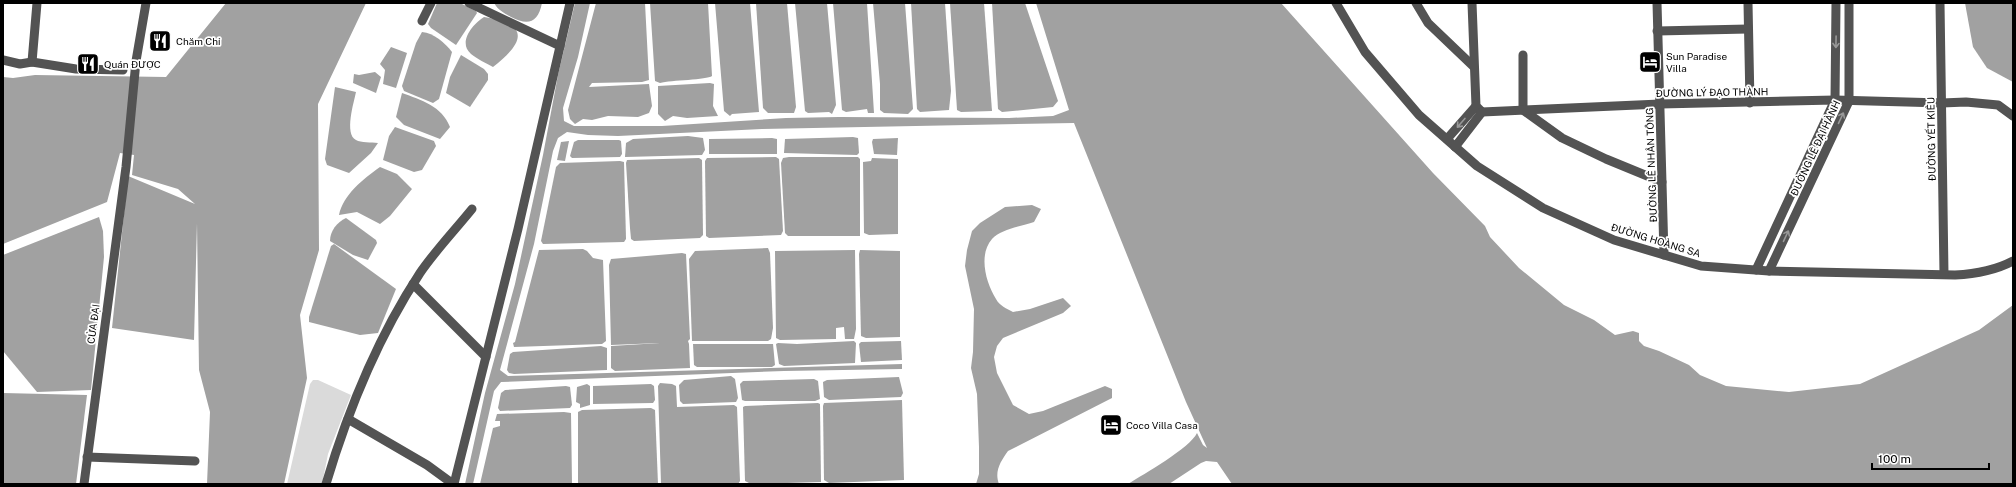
<svg xmlns="http://www.w3.org/2000/svg" width="2016" height="487" viewBox="0 0 2016 487" font-family="'Public Sans',sans-serif">
	<style>
		.green { fill: #dadada }
		.water { fill: #a1a1a1 }
		.lines { fill: none; stroke-linecap: round; stroke-linejoin: round }
		.minor { stroke: #535353; stroke-width: 9 }
		.oneway { stroke: #989898 }
		.labels { text-anchor: middle; dominant-baseline: central; stroke-width: 3.5; stroke-linejoin: round; paint-order: stroke }
		.poi-label { font-size: 10px; fill: #000; stroke: #fff; text-anchor: start }
		.street-label { font-size: 10px; fill: #000; stroke: #fff }
	</style>
	<rect width="100%" height="100%" fill="#fff"/>
	<path class="green" d="M313,380H318L351,395L328,454L322,484H287L310,384Z"/>
	<g class="water">
		<path d="M226,3H366L318,104L319,250L300,315L307,378L284,484H207L210,412L199,370L197,223L194,340L112,328L128,176L195,204L178,189L132,175L134,155L120,153L107,202L3,244V77L13,78L35,75L166,77Z"/>
		<path d="M437,3H460L476,11L477,13L456,45L431,28L428,24Z"/>
		<path d="M494,3H542C538,23 528,26 511,17C504,13 498,10 494,3Z"/>
		<path d="M575,3H590L578,57L563,108L564,121L574,126H662L786,118L839,117L1009,118L1053,116L1069,110L1036,3H1281L1433,173L1485,226L1490,237L1519,268L1564,305L1594,320L1615,335L1633,331L1639,333V341L1644,346L1659,351L1689,365L1700,375L1726,386L1789,392L1860,384L1979,330L2013,305V484H1232L1217,462L1206,461L1201,463L1169,484H1128C1144,474 1190,448 1197,433L1203,445L1207,448L1186,402L1074,123L762,129L618,136L588,135L567,132L558,138L553,151L534,244L500,370L508,376L902,364V369L784,371L501,382L494,391L473,484H465L485,393L515,284L543,155L558,75Z"/>
		<path d="M596,3H645L649,80L642,82L592,83L589,87L649,84L652,106L649,113L638,117L608,116L592,120L583,119L575,124L570,119L568,110Z"/>
		<path d="M650,3H708L712,76C707,80 671,80 660,83L655,81Z"/>
		<path d="M715,3H750L759,112L732,114L730,116L724,111Z"/>
		<path d="M756,3H787L796,107L794,113H768L763,108Z"/>
		<path d="M795,3H827L836,105L832,114L829,112L808,113L805,111Z"/>
		<path d="M833,3H867L874,113H868L867,109L846,112L842,110Z"/>
		<path d="M873,3H905L913,109L908,114L884,113L880,110V84Z"/>
		<path d="M911,3H945L951,91L949,110L920,112L917,109Z"/>
		<path d="M950,3H984L992,111L961,112L957,110Z"/>
		<path d="M992,3H1025L1058,101L1053,107L1002,112L998,109Z"/>
		<path d="M1965,3H2013V82L1987,68L1973,47Z"/>
		<path d="M484,17C530,24 525,42 493,67C486,63 477,59 471,54C457,42 474,23 484,17Z"/>
		<path d="M422,32C434,33 445,43 452,52L439,99L433,103L404,91L402,86L416,43Z"/>
		<path d="M391,47L407,53L396,88L383,84L385,70L380,64Z"/>
		<path d="M461,55L484,69L488,74V80L470,107L446,93L450,77Z"/>
		<path d="M375,72L381,77L376,93L353,83L354,74L359,75Z"/>
		<path d="M710,83L714,84L713,106L718,116L687,118L673,116L665,121L658,114V86Z"/>
		<path d="M335,87L356,92C354,102 344,134 356,140C361,143 371,142 378,143L371,153L349,173L327,165L325,159Z"/>
		<path d="M402,93C421,100 442,106 450,127L440,139L404,125L396,117Z"/>
		<path d="M395,127L434,141L436,146L422,170L414,172L383,160L389,136Z"/>
		<path d="M688,136L703,138L705,150L702,155L625,157L626,143L633,139Z"/>
		<path d="M853,137L858,138L859,153L857,155L784,153L785,139Z"/>
		<path d="M772,138L777,139V154H709V139Z"/>
		<path d="M898,138L897,155L874,154L872,142L873,139Z"/>
		<path d="M578,140H619L621,141L622,154L620,157L572,158L570,156L574,142Z"/>
		<path d="M569,141L565,161L557,160L561,142Z"/>
		<path d="M776,157L779,159L783,231L781,235L709,238L706,236L705,161L707,158Z"/>
		<path d="M789,157H858L860,159V236H788L785,233L781,163L783,158Z"/>
		<path d="M699,158L702,160L703,235L700,238L634,241L631,239L630,228L626,163L627,160Z"/>
		<path d="M872,158L898,159V234L869,235L864,233L863,162L871,161Z"/>
		<path d="M620,161L624,162L626,239L624,242L543,244L541,241L556,167L560,163Z"/>
		<path d="M380,167L397,174L412,189L390,216L380,224L357,212L339,215C343,195 363,179 380,167Z"/>
		<path d="M1032,205L1041,209L1034,222C1022,226 1001,229 992,239C978,255 986,283 996,299C999,305 1007,309 1013,312L1030,309L1063,298L1071,306L1063,313L1003,338L997,346L994,357L997,373L1013,405L1029,414L1043,411L1105,386L1112,389V398L1008,451C1001,461 994,471 999,484H976L979,474V447L977,394L971,368L973,352L974,309L965,266L967,250L972,231L980,223L1005,207Z"/>
		<path d="M99,217L103,231L104,257L91,390L37,392L3,351V255Z"/>
		<path d="M346,218L376,240L377,243L368,260L353,255L330,241C330,231 337,222 346,218Z"/>
		<path d="M334,244L396,289L378,333L360,335L309,322V317L331,246Z"/>
		<path d="M768,248L770,253L773,328L771,339L768,341H692L689,259L695,251Z"/>
		<path d="M583,249L587,251L593,258L603,260L606,341L602,344L514,347L513,343L515,342L539,250Z"/>
		<path d="M855,250L856,329L854,339H845L844,327L836,328V339L780,340L776,338L775,251Z"/>
		<path d="M860,250L900,251V337L866,338L861,336L859,254Z"/>
		<path d="M682,253L686,254L690,339L688,341L689,344L690,368L615,371L611,368V346L660,343L611,345L609,265L611,259Z"/>
		<path d="M854,341L856,343L855,363L784,366L779,364L776,344L778,343L797,344Z"/>
		<path d="M901,341L902,360L861,362L859,344L861,342Z"/>
		<path d="M693,344H773L775,365L772,367H697L694,365Z"/>
		<path d="M601,346L607,348V370L514,374L509,373L507,370L510,354L513,352Z"/>
		<path d="M731,376L735,379L738,398L736,402L683,404L680,401L679,385L684,380Z"/>
		<path d="M899,377L903,393L901,397L829,400L824,397L823,382L827,380Z"/>
		<path d="M814,379L818,381L820,399L815,401H745L742,400L740,384L743,381Z"/>
		<path d="M660,383L672,384L676,386L677,407L734,405L737,407L740,481L738,484H661L658,386Z"/>
		<path d="M587,384L590,386V405L580,408V404L576,402L577,387Z"/>
		<path d="M651,384L654,386L655,400L653,403L593,404V386Z"/>
		<path d="M566,386L570,387L572,405L570,408L500,411L498,408L501,393L505,390Z"/>
		<path d="M3,393L87,395L76,484H3Z"/>
		<path d="M902,400L904,480L829,483L824,480L823,406L824,403Z"/>
		<path d="M818,403L820,404L821,482L751,484L745,481L743,407L745,406Z"/>
		<path d="M651,408L655,410L658,484H578V412L582,410Z"/>
		<path d="M564,412L571,413L572,484H480L493,428L500,426V421H495L497,414Z"/>
	</g>
	<g class="lines">
		<g class="minor">
			<path d="M469,3L560,46"/>
			<path d="M1336,3L1365,52L1419,115L1477,166L1543,208L1614,240L1701,266L1769,271L1955,275C1976,274 1994,271 2013,261"/>
			<path d="M1416,3L1428,23L1473,66"/>
			<path d="M1472,3L1476,106L1482,112"/>
			<path d="M1657,3L1664,255"/>
			<path d="M1748,3L1750,103"/>
			<path d="M1940,3L1944,274"/>
			<path d="M422,21L431,3"/>
			<path d="M1657,31L1748,29"/>
			<path d="M1523,55V110L1562,138L1606,159L1662,182"/>
			<path d="M3,60L20,64L32,62L76,69L123,70"/>
			<path d="M32,62L37,3"/>
			<path d="M1482,112L1660,104L1835,100L1942,103L1966,102L1998,105L2013,116"/>
			<path d="M1447,139L1476,106"/>
			<path d="M1455,147L1482,112"/>
			<path d="M1756,270L1835,100L1836,3"/>
			<path d="M1769,271L1849,101V3"/>
			<path d="M413,284L486,357"/>
			<path d="M348,419L427,465L453,484"/>
			<path d="M87,457L195,461"/>
			<path d="M84,484L126,167L136,61L146,3"/>
			<path d="M326,484C348,410 378,337 420,273C435,251 455,230 472,209"/>
			<path d="M454,484L518,229L570,3"/>
		</g>
	</g>
	<defs><path id="oneway-shaft" d="M-6 0H5M1.5-3L5.5 0L1.5 3" fill="none" stroke-width="1.6" stroke-linecap="round" stroke-linejoin="round"/></defs>
	<g class="oneway">
		<use href="#oneway-shaft" transform="translate(1836 42) rotate(91)"/>
		<use href="#oneway-shaft" transform="translate(1841 118) rotate(-65)"/>
		<use href="#oneway-shaft" transform="translate(1461 123) rotate(131)"/>
		<use href="#oneway-shaft" transform="translate(1786 236) rotate(-65)"/>
	</g>
	<defs>
		<g id="restaurant-square" transform="scale(1.15)"><rect x="-9" y="-9" width="18" height="18" rx="4" fill="#000" stroke="#fff"/><path d="M-5-6h1v4h1v-4h1v4h1v-4h1v5L-1.5 .5V6h-2V.5L-5-1ZM5-6V6H3V1.5H1.5Q1.5-4 5-6Z" fill="#fff"/></g>
		<g id="hotel-square" transform="scale(1.15)"><rect x="-9" y="-9" width="18" height="18" rx="4" fill="#000" stroke="#fff"/><path d="M-6-4.5h1.5V1H6V5H4.5V3h-9V5H-6ZM-4 0a1.8 1.8 0 1 1 3.6 0ZM.5 0V-2.5h3Q6-2.5 6 0Z" fill="#fff"/></g>
	</defs>
	<g fill-rule="evenodd">
		<use href="#restaurant-square" x="160" y="41"/>
		<use href="#hotel-square" x="1650" y="62"/>
		<use href="#restaurant-square" x="88" y="64"/>
		<use href="#hotel-square" x="1111" y="425"/>
	</g>
	<g class="labels">
		<g class="poi-label">
			<text x="176" y="41">Chăm Chỉ</text>
			<text x="1666" y="56">Sun Paradise<tspan x="1666" dy="12">Villa</tspan></text>
			<text x="104" y="64">Quán ĐƯỢC</text>
			<text x="1126" y="425">Coco Villa Casa</text>
		</g>
		<g class="street-label">
			<text transform="translate(1712 92) rotate(-1)">ĐƯỜNG LÝ ĐẠO THÀNH</text>
			<text transform="translate(1931 139) rotate(-91)">ĐƯỜNG YẾT KIÊU</text>
			<text transform="translate(1815 148) rotate(-65)">ĐƯỜNG LÊ ĐẠI HÀNH</text>
			<text transform="translate(1651 165) rotate(-92)">ĐƯỜNG LÊ NHÂN TÔNG</text>
			<text transform="translate(1656 240) rotate(17)">ĐƯỜNG HOÀNG SA</text>
			<text transform="translate(93 324) rotate(-82)">CỬA ĐẠI</text>
		</g>
	</g>
	<rect width="2016" height="487" fill="none" stroke="#000000" stroke-width="8"/>
	<path d="M1872 463v6h117v-6" fill="none" stroke="#000000" stroke-width="2"/>
	<text x="1878" y="463" font-size="12" fill="#000000" stroke="#ffffff" stroke-width="3" paint-order="stroke">100 m</text>
</svg>
